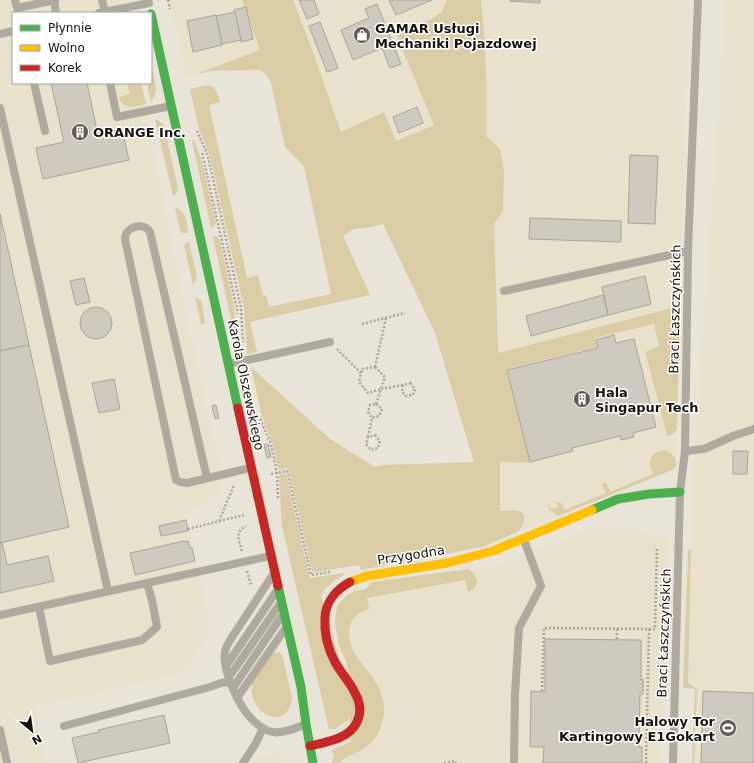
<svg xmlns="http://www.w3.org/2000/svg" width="754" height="763" viewBox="0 0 754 763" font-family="'DejaVu Sans',sans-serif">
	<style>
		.built { fill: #e8e1cb }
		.green { fill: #dacca4 }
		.building { fill: #cecac0; stroke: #a8a49a }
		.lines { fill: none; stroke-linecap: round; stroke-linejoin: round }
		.path { stroke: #a8a59c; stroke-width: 2.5; stroke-dasharray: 2 2; stroke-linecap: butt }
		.lane { stroke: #aeaa9e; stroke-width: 8 }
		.fast { stroke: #4caf50; stroke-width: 9 }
		.slow { stroke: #ffc107; stroke-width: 9 }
		.jam { stroke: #c62828; stroke-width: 9 }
		.labels { text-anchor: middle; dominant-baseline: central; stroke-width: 3; stroke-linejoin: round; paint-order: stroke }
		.poi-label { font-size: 13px; font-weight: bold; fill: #15130b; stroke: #fff; text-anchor: start }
		.street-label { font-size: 13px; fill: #15130b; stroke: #fff }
	</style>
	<rect width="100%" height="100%" fill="#e9e4d8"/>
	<g class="built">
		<path d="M0,0H121L123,13H13V83H139L147,118L183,299L222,478L220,493L185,516L197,565L210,625L207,638L181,674L35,708L45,763H0Z"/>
		<path d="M170,0H242L260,50L194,75L191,76H186Z"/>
		<path d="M293,0H447L442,12L427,21L406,28L396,34L434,125L396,142L384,112L341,132L311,47Z"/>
		<path d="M481,0H689L680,306L676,466L672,470L662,474L498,540L486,136V112L484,26Z"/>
		<path d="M724,0H754V763H694L697,689L688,683L692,478L720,96Z"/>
		<path d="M631,525L668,539L661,763H335L349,652L343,612L389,586L490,567L593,527Z"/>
		<path d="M278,752L281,763H253L257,757Z"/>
	</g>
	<g class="green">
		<path d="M242,0H293L311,47L341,132L384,112L396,141L434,125L396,34L406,28L427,21L442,12L447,0H481C486,45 487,91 486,136L500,149L504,171L503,211L494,224L498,353L680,306L677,428C675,432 673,435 668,436L667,435L646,355V352L649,350L659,346L654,324L595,338L597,347L506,369L530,463L500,462V511C508,511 526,507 524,519C524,524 521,528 519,531L482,547L361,570L359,565L315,572L312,571L288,468L280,470L278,468L273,445L262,417L251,367L330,439L375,467L383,465L474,462L435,333L383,224L366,228L354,229L343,236L370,295L250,322L257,352L247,354L244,308L210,156L199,129L190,89C208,85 215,80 220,102L209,105L247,278L258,275L263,296L266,295L269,307L331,294L304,166L285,147L271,83L269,79L265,73L260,70H257L211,71L194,75L260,50Z"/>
		<path d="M151,66C154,78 160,92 151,102L147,83H151Z"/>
		<path d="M127,83H141L146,104C136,107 123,110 119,98L120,97L130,94Z"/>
		<path d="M155,119L159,121L164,125L178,189L176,194L173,196Z"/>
		<path d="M194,140L202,161L216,223L213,227L211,228L192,141Z"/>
		<path d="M175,207C187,212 186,221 188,233H183L180,231Z"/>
		<path d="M217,236L220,241L234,306L236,338H235L213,237Z"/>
		<path d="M189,241L197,277L196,280L193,285L184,246L185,244Z"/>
		<path d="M195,297L202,301L205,324H201Z"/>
		<path d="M665,450C672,453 677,458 676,466L672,470L558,516L549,509L548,505H549L551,509L558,507L556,502L561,503L565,510L606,493L602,485L603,483H606L610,492L653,474C652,471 650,468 650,465C649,455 657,451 665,450Z"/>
		<path d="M284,473L286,475L310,578L343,573L345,574C334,581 328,584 321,595L352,705L349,719L335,729H329L282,526L279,477L281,474Z"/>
		<path d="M691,549L688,683L697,689L694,763H692L695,689L683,688L688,551Z"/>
		<path d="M468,569L474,574L477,581C476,586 474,590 468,592L465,580L367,598L369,609C360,612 353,616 350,626C344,653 370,668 379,688C384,699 386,712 382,723C379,735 371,745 360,751C352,755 345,756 339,763H332L334,756L332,750L351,742L347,663L339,646L335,622L337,606L347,595L356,591L366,589L372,582Z"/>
		<path d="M277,652L280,653L282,655L292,698C288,733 247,715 252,683L272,654Z"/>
	</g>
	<g class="building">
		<path d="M299,0H314L319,14L307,19Z"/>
		<path d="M389,0H432L396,15Z"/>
		<path d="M510,0H540V3L510,1Z"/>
		<path d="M377,4L401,64L390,68L382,48L353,60L341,30L369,18L365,9Z"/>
		<path d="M246,7L253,39L241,42L234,10Z"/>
		<path d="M235,12L241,40L222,44L216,16Z"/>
		<path d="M216,15L222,45L193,52L187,21Z"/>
		<path d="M320,22L338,68L327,72L309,26Z"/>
		<path d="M51,83H87L98,135L122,129L129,160L43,179L36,148L64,142Z"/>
		<path d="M417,107L423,123L399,133L393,117Z"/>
		<path d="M630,155L658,156L655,224L628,223Z"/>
		<path d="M0,214L29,345L0,351Z"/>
		<path d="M530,218L621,221V242L529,239Z"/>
		<path d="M645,276L651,304L608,315L602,287Z"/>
		<path d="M84,278L90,302L76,305L70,281Z"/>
		<path d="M603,295L608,315L531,336L526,316Z"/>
		<circle cx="96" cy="323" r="16"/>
		<path d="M614,335L616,343L634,339L656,427L633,433L634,437L621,440L620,436L572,448L573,451L530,462L507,370L598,348L596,340Z"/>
		<path d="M29,345L69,527L0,543V351Z"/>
		<path d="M114,379L120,409L99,413L92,383Z"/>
		<path d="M216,405L219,418L215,419L212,406Z"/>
		<path d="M268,444L271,457L267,458L264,445Z"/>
		<path d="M733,451H748L747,474H733Z"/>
		<path d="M186,520L188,531L161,536L159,526Z"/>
		<path d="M184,541V542L188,541L190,548H192L195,561L135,575L130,553Z"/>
		<path d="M2,542L7,565L48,556L54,581L0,593V543Z"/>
		<path d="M545,639L641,640V680L643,679V694H640L639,747H642V762H639V763H543L544,747H530L531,691L545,692Z"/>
		<path d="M703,691L754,693V763H701Z"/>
		<path d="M164,715L170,743L78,763L72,738L99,732L98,730Z"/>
	</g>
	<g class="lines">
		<g class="path">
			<path d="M168,0L170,9"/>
			<path d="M197,131L208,156L241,308L243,342"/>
			<path d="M202,153L203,157L237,309V314"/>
			<path d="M362,324L405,313"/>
			<path d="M337,349L361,373"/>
			<path d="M375,367L385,377L381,389L368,393L359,382L362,369Z"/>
			<path d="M375,367L386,318"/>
			<path d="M410,383L415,389L413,395L406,396L402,392L403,385Z"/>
			<path d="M376,404L382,409L379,416L372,418L368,412L370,405Z"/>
			<path d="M376,404L381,389L403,385"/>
			<path d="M260,419L271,444L277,473L278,498"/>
			<path d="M375,435L380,441L378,448L371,450L366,444L368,437Z"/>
			<path d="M368,437L372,418"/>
			<path d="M271,474L287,471L311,575L330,572"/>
			<path d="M219,521L234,485"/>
			<path d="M188,529L244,515"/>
			<path d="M242,551C239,540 234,532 246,526"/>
			<path d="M247,571L251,585"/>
			<path d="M617,639V629"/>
			<path d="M542,691L544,628L655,629L657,549"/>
			<path d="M444,763L455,761L456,763"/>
			<path d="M646,763L649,629"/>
		</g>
		<g class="lane">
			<path d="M15,0L17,8L55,0"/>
			<path d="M54,0L56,13"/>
			<path d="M102,0L105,12"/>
			<path d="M99,13L149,3"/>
			<path d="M0,34L13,31"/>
			<path d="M34,83L45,131"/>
			<path d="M110,83L117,117L171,106"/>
			<path d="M0,108L108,591"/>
			<path d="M504,291L688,251"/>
			<path d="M229,364L330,342"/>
			<path d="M685,451L704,449L733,436L754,429"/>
			<path d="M207,478L150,232C143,221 125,227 125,239L176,480L180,482L187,483L250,468"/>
			<path d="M272,576C262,591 252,607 242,622C237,630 230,639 226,648C219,666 240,710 255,722C260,727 266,731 273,732C283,734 296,728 306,724"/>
			<path d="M39,607L50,661L142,640L157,627L152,600L147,583"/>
			<path d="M0,615L270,556"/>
			<path d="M226,666L276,592"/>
			<path d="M229,677L279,605"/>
			<path d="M233,688L281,617"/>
			<path d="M237,698L285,629"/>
			<path d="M64,726L210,687L221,683L230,682"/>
			<path d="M0,730L7,763"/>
			<path d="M243,763L256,743L263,728"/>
			<path d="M514,763L515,694L519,628L541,586L524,540"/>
			<path d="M673,763L680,492L685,451L688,251L698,0"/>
		</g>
		<g class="fast">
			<path d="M151,14L238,408"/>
			<path d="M592,510L618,499L649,494L680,492"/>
			<path d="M278,586L301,687L306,724L313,763"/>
		</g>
		<path class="slow" d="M350,582L367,576L447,563L493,551L592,510"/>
		<g class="jam">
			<path d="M238,408L278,586"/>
			<path d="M310,746C327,742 349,739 357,722C362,712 360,702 355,693C350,682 341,673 335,662C328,649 324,632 325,617C326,601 337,589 350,582"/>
		</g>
	</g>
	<defs>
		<g id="shop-disc" transform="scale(0.9)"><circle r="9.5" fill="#5f5c53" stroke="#fff"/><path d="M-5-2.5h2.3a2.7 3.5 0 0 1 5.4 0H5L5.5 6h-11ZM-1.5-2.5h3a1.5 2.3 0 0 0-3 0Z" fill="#fff"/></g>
		<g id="building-disc" transform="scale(0.9)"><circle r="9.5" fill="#5f5c53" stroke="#fff"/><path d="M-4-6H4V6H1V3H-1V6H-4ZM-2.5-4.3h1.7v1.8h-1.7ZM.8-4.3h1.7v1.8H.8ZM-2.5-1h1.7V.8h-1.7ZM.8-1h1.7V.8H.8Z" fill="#fff"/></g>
		<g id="stadium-disc" transform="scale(0.9)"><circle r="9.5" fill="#5f5c53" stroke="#fff"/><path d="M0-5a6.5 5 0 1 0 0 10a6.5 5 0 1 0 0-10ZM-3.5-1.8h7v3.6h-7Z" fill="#fff"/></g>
	</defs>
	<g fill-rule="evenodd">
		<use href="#shop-disc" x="362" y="35"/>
		<use href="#building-disc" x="80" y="132"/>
		<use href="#building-disc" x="582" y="399"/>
		<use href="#stadium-disc" x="728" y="728"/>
	</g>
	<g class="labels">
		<g class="poi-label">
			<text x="375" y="28">GAMAR Usługi<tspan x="375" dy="15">Mechaniki Pojazdowej</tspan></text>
			<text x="93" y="132">ORANGE Inc.</text>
			<text x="595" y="392">Hala<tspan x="595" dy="15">Singapur Tech</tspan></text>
			<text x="715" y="721" text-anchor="end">Halowy Tor<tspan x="715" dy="15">Kartingowy E1Gokart</tspan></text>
		</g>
		<g class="street-label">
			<text transform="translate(675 309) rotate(-89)">Braci Łaszczyńskich</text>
			<text transform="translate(246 385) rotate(78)">Karola Olszewskiego</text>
			<text transform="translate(411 555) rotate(-9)">Przygodna</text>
			<text transform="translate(664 633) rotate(-88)">Braci Łaszczyńskich</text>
		</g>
	</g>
	<rect x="12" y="12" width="140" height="72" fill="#ffffff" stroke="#a1a19d"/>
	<rect x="20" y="25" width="20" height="6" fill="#4caf50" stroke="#a1a19d"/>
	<text x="48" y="32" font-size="12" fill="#15130b">Płynnie</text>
	<rect x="20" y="45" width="20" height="6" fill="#ffc107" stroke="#a1a19d"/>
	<text x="48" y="52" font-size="12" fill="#15130b">Wolno</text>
	<rect x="20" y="65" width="20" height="6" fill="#c62828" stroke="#a1a19d"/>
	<text x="48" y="72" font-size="12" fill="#15130b">Korek</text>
	<g transform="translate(32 731) rotate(151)" stroke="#ffffff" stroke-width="3" paint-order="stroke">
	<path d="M0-3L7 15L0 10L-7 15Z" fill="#15130b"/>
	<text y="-6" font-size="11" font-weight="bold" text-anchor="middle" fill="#15130b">N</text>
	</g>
</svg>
